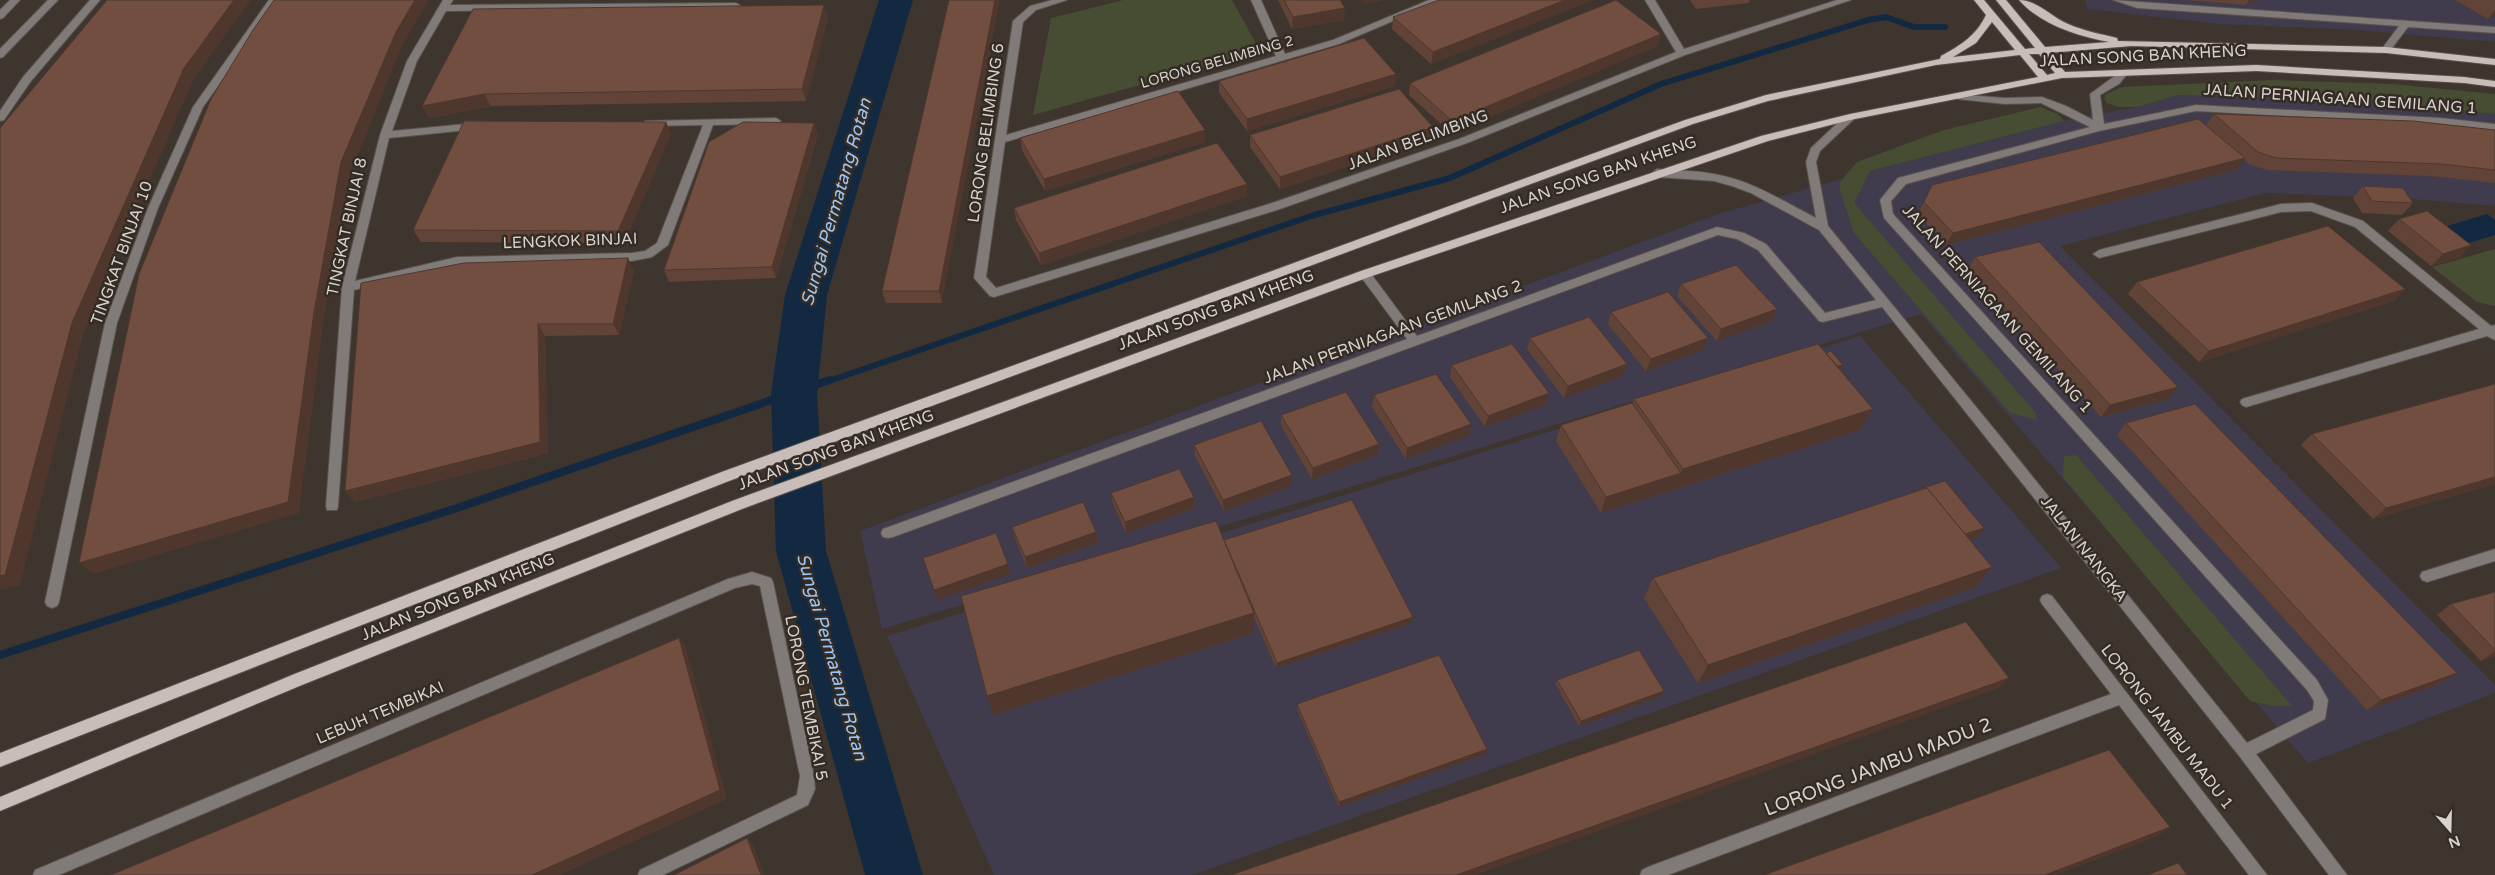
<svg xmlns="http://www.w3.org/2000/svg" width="2495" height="875" viewBox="0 0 2495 875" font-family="'Varela Round',sans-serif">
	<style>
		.commercial { fill: #403c4d }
		.green { fill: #464d33 }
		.water { fill: #122941 }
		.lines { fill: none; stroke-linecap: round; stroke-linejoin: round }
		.stream-far1 { stroke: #122941; stroke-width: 6 }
		.stream { stroke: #122941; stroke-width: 8 }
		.river { fill: #122941; fill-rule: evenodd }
		.minor-casing { stroke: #5a514b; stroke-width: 2 }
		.major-casing { stroke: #5a514b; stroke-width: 2 }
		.minor { fill: #807a78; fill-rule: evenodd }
		.major { fill: #c8bdb8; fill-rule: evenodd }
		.wall { fill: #614337 }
		.shaded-wall { fill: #4f372d }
		.building { fill: #714e40; stroke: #4f372d }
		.labels { text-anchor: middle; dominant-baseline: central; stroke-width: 5; stroke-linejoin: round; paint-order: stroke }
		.far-street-label { font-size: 14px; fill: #d8d2ce; stroke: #342b24 }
		.street-label { font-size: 16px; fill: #d8d2ce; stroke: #342b24 }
		.water-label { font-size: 18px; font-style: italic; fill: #9ac5f6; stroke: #342b24 }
		.near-street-label { font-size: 19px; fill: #d8d2ce; stroke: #342b24 }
	</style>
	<rect width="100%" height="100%" fill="#3e352e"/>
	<g class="commercial">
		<path d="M2085,0H2495V42L2358,30L2221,24L2087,9Z"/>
		<path d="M2178,95L2359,101L2495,114V206L2399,198L2265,193L2060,246L2495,685V693L2308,763L1921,314L882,629L860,531L1718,214L1870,171L2064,121L2137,107Z"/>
		<path d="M1860,336L2061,568L1192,875H994L887,636Z"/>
	</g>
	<g class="green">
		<path d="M1123,0H1232L1260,51L1033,115L1051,18Z"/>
		<path d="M2275,80L2392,84L2495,94V114L2359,101L2178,95L2137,107H2119L2107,103L2104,99L2106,94L2122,87Z"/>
		<path d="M2040,107L2058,114L2064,121L1870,171L1854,203L2035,412L2037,420L2010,413L1854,233L1840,190V182L1857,162L1944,130Z"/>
		<path d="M2495,249V306L2477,302L2432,267Z"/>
		<path d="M2076,455L2292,706H2273L2250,701L2063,477L2064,456Z"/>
	</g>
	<path class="water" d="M2487,214L2495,220V235L2456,247L2434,230Z"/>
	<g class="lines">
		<path class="stream-far1" d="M826,382L1311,216L1450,178L1661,84L1868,20L1886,17L1914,27H1945"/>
		<path class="stream" d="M0,655L457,508L830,380"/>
		<path class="river" d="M879,0H913L827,295L817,394L826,551L923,875H865L776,551L771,394L785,295Z"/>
		<g class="minor-casing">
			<g id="minor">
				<path d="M10,0H20L3,18L0,19V10Z"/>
				<path d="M48,0H58L3,57L0,58V49Z"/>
				<path d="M90,0H100L31,81L4,120L0,121V111L23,77Z"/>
				<path d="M269,0H279L203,107L158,208L117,323L59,602L57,606L52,608L47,606L45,602L105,323L148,208L193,107Z"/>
				<path d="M443,0H453L450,5L736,3L741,6L736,9L446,11L417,61L392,131L477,123L482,126L477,129L389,138L355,281L457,257L632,253L645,251L657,243L703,125L649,126L645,125V121L776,118L781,121L776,124L713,125L668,245L652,257L632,261L457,265L354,290L338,506L337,510H327L326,506L342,287L380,135L407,61Z"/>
				<path d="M1052,0H1067L1036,10L1023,22L1006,135L1276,56L1251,0H1261L1285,54L1333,40L1429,0H1442L1339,44L1005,142L986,277L996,288L1269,204L1459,139L1676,52L1645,0H1655L1684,49L1837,0H1851L1685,55L1467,143L1277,210L994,297L990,296L974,278L1013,21L1030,6Z"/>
				<path d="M2113,0L2495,27V33L2408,27L2389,52L2386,53L2381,50L2399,26L2137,8Z"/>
				<path d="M2123,70L2128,73L2119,84L2100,95L2104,124L2196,105L2441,118L2495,124V130L2441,124L2196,111L2099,131L1906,184L1891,201L1893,214L2317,680L2328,700L2325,719L2256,754L2347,875H2329L2240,757L1882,307L1823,322L1819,321L1758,250L1737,239L1718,235L893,537L888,538L883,537L881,533L883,529L1407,339L1361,277L1359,274L1361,271H1369L1417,336L1717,227L1744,233L1766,244L1825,313L1876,300L1819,230L1751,193L1732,186L1714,181L1657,177L1652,173L1657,169C1676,171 1696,170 1714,174C1751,180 1783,201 1816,218L1806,162L1811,148L1846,115H1854V119L1820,151L1816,162L1828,226L1999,435L2247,743L2313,710L2314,701L2307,690L1884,218L1880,200L1898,178L2090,127L2041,103L2005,104L1957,99L1952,96L1953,94L2005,98L2042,97L2066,106L2093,120L2090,94Z"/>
				<path d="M2312,203L2363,221L2491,326L2495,325V340L2487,336L2246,407L2242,405L2240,402L2242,399L2479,329L2355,227L2311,211L2281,212L2099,258L2093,254L2099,250L2281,204Z"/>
				<path d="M2495,549V561L2427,582L2422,580L2420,576L2422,572Z"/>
				<path d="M752,572L771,578L773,582L814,776L815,789L808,805L663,875H638L640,870L797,795L800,776L760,586L752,584L735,588L59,875H33L35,870L728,579Z"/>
				<path d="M2047,594L2052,596L2267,875H2249L2119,705L1668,875H1640L1642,870L1648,867L2111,694L2042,604L2040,600L2042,596Z"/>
			</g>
		</g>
		<g class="major-casing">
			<path id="major" d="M1974,0H1984L2025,49L2035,48L1996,0H2006L2045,47L2109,42C2077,36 2041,25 2019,0C2037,0 2051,17 2068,24C2084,31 2101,34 2117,38L2118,41L2386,47L2495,59V65L2386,53L2131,46L2049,53L2065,72L2256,65L2464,77L2495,81V87L2464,83L2256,71L2062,78L1850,120L1768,141L1369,277L742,509L302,685L0,811V797L292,675L732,501L1361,271L1761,136L1850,114L2038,77L2020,55L1936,65L1768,101L1693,124L729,481L0,767V753L719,473L1685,120L1766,95L1940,59L1941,56C1961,45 1976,36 1986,15ZM1992,22L2015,50L1953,57L1976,43ZM2029,54H2039L2055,73L2047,75Z"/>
		</g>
		<use href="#minor" class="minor"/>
		<use href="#major" class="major"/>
	</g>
	<g class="wall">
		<path d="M949,0L942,303H886L882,291Z"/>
		<path d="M1278,0H1340L1344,20L1292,29Z"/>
		<path d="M1592,0L1431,64L1392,29L1393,17Z"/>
		<path d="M1690,0H1750L1749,3L1696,9Z"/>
		<path d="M2186,0H2260L2246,5Z"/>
		<path d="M2455,0H2495V16L2488,19Z"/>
		<path d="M828,17L806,101L491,106L429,118L422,106Z"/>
		<path d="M1657,46L1451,133L1409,95L1410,83Z"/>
		<path d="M1219,81L1395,86L1247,131L1219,93Z"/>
		<path d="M2214,114L2495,130V183L2430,176L2267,170L2249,164L2244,159L2236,170L1946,245L1918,214L1932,185L2206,125Z"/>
		<path d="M666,122L671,134L624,243L421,242L413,230Z"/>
		<path d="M814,123L818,135L776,278L669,282L664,270Z"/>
		<path d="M1205,130V142L1045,191L1022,150L1020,138Z"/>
		<path d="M1250,135L1431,139L1280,189L1250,147Z"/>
		<path d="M2363,186L2413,203L2402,215L2362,213L2353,198Z"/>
		<path d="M1247,196L1041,265L1016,220L1014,208Z"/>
		<path d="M2399,219L2460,257L2431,266L2388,231Z"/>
		<path d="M1975,257L2169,399L2101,417L1968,269Z"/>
		<path d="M634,270L619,335L545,336L548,453L355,502L345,491L361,283Z"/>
		<path d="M2137,282L2405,289L2394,301L2199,362L2128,294Z"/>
		<path d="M1681,284L1772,321L1717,341L1677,296Z"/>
		<path d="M1611,312L1708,338L1703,350L1646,371L1608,324Z"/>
		<path d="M1530,338L1623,376L1564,398L1527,349Z"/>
		<path d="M1826,353L1843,365L1840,370L1860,430L1601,513L1556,441L1561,425L1632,403L1634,399Z"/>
		<path d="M1452,365L1549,393L1546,405L1485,427L1450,377Z"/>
		<path d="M1374,395L1469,436L1406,459L1372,407Z"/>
		<path d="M1281,415L1377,455L1312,479L1281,426Z"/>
		<path d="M2126,423L2457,673L2442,683L2367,710L2117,435Z"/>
		<path d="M2312,434L2495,484L2373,519L2301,445Z"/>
		<path d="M1194,445L1291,486L1224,511L1195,456Z"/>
		<path d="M1917,490L1984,528L1976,539L1970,540L1992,567L1976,587L1698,683L1644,598L1653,578L1916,492Z"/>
		<path d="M1111,493L1194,497L1195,508L1126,533L1113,504Z"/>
		<path d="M1012,527L1096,532L1098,543L1027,568L1015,538Z"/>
		<path d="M1224,540L1413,617L1412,623L1276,668L1254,617V633L993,715Z"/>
		<path d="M2495,592V656L2481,661L2437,615L2451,604Z"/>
		<path d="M1557,680L1662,696L1579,726L1556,685Z"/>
		<path d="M1297,704L1487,749L1486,754L1339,807L1297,709Z"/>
	</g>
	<g class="shaded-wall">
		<path d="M234,0H251L193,80L83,335L20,585L0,590V576L72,323L184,68Z"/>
		<path d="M415,0H429L403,44L350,174L323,324L299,513L93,574L79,563L314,312L341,162L396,32Z"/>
		<path d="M995,0H1000L942,303L939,291Z"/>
		<path d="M1364,0H1386L1364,4Z"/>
		<path d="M1565,0H1592L1431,64L1433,52Z"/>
		<path d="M2249,0H2260L2246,5Z"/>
		<path d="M824,5L828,17L806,101L802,89Z"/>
		<path d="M1345,8L1344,20L1292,29L1293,17Z"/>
		<path d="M2495,10V16L2488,19Z"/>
		<path d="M1661,34L1657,46L1451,133L1452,121Z"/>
		<path d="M1396,74L1395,86L1247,131V119Z"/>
		<path d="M484,94L491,106L429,118L422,106Z"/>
		<path d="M666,122L671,134L624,243L618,231Z"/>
		<path d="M814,123L818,135L776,278L772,267Z"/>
		<path d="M1433,127L1431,139L1280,189V177Z"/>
		<path d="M1205,130V142L1045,191L1044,179Z"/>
		<path d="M2245,158L2236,170L1946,245L1953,233Z"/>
		<path d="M1247,184V196L1041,265L1039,253Z"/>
		<path d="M2471,245L2460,257L2431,266L2443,254Z"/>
		<path d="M628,258L634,270L619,335L613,324Z"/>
		<path d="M2405,289L2394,301L2199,362L2209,351Z"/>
		<path d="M1777,309L1772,321L1717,341L1721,329Z"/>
		<path d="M538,324L545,336L548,453L355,502L345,491Z"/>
		<path d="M1708,338L1703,350L1646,371L1651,359Z"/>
		<path d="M1627,364L1623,376L1564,398L1568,386Z"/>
		<path d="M1843,365L1839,371L1825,370Z"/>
		<path d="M2178,387L2169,399L2101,417L2110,405Z"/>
		<path d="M1549,393L1546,405L1485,427L1488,416Z"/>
		<path d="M1873,409L1860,430L1601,513L1606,497L1681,473L1683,469Z"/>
		<path d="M1471,424L1469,436L1406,459L1407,448Z"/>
		<path d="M1379,444L1377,455L1312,479L1313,468Z"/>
		<path d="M1292,475L1291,486L1224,511L1223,500Z"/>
		<path d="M2495,477V484L2373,519L2386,508Z"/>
		<path d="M1194,497L1195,508L1126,533L1125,522Z"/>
		<path d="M1984,528L1976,539L1948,548L1956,537Z"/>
		<path d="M1096,532L1098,543L1027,568L1025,557Z"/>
		<path d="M1008,564L1011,574L937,600L934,590Z"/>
		<path d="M1992,567L1976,587L1698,683L1708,665Z"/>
		<path d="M1254,613V633L993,715L987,696Z"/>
		<path d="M1413,617L1412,623L1276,668L1277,663Z"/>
		<path d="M679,638L686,648L727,799L560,875H532Z"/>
		<path d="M2495,651V656L2481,661Z"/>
		<path d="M2457,673L2442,683L2367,710L2381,700Z"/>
		<path d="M2009,678L1999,688L1476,875H1456Z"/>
		<path d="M1664,691L1662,696L1579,726L1581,721Z"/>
		<path d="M1487,749L1486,754L1339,807V802Z"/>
		<path d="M2170,827L2158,836L2056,875H2045Z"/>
		<path d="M747,838L754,846L764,875H761Z"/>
	</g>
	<g class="building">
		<path d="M107,0H234L184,68L72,323L5,575L0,576V128Z"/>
		<path d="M274,0H415L396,32L341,162L314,312L288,502L79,563L139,274L211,99L253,30Z"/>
		<path d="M949,0H995L939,291H882Z"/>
		<path d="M1284,0H1340L1345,8L1293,17Z"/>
		<path d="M1439,0H1565L1433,52L1393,17Z"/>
		<path d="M1616,0L1661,34L1452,121L1410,83Z"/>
		<path d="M824,5L802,89L484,94L422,106L473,9Z"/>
		<path d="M1364,38L1396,74L1247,119L1219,81Z"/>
		<path d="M1399,89L1433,127L1280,177L1250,135Z"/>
		<path d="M1178,91L1205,130L1044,179L1020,138Z"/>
		<path d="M2214,114L2413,121L2495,130V170L2441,164L2276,158L2258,152Z"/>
		<path d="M2198,119L2245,158L1953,233L1924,202L1932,185Z"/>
		<path d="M464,121L666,122L618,231L413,230Z"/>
		<path d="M743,122L814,123L772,267L664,270L709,142Z"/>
		<path d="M1217,143L1247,184L1039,253L1014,208Z"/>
		<path d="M2363,186L2403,188L2413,203L2372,201Z"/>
		<path d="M2427,211L2471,245L2443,254L2399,219Z"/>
		<path d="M2328,226L2405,289L2209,351L2137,282Z"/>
		<path d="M2039,242L2178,387L2110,405L1975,257Z"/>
		<path d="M628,258L613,324H538L540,442L345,491L361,283L464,263Z"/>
		<path d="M1736,265L1777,309L1721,329L1681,284Z"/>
		<path d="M1668,292L1708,338L1651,359L1611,312Z"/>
		<path d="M1589,317L1627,364L1568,386L1530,338Z"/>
		<path d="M1512,344L1549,393L1488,416L1452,365Z"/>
		<path d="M1818,344L1873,409L1683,469L1634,399Z"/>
		<path d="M1831,351L1843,365L1837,366L1826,353Z"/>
		<path d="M1436,374L1471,424L1407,448L1374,395Z"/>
		<path d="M2495,384V477L2386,508L2312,434Z"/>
		<path d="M1346,392L1379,444L1313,468L1281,415Z"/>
		<path d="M1632,403L1681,473L1606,497L1561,425Z"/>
		<path d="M2195,404L2457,673L2381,700L2126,423Z"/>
		<path d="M1261,421L1292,475L1223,500L1194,445Z"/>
		<path d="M1179,469L1194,497L1125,522L1111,493Z"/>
		<path d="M1945,481L1984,528L1965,534L1927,488L1918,491L1917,490Z"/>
		<path d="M1927,488L1992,567L1708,665L1653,578Z"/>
		<path d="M1352,500L1413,617L1277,663L1224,540Z"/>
		<path d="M1083,502L1096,532L1025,557L1012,527Z"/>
		<path d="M1216,521L1254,613L987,696L961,596Z"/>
		<path d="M996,533L1008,564L934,590L923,558Z"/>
		<path d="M2495,592V650L2451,604Z"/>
		<path d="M1966,622L2009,678L1456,875H1231Z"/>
		<path d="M679,638L720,790L532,875H111Z"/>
		<path d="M1639,650L1664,691L1581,721L1557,680Z"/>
		<path d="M1439,655L1487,749L1339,802L1297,704Z"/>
		<path d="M2109,750L2170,827L2045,875H1764Z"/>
		<path d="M747,838L761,875H674Z"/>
		<path d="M2178,863L2187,875H2148Z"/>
	</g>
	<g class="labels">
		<g class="far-street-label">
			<text transform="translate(1217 62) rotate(-16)">LORONG BELIMBING 2</text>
		</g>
		<g class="street-label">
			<text transform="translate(2143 56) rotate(-3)">JALAN SONG BAN KHENG</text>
			<text transform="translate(2340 99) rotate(4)">JALAN PERNIAGAAN GEMILANG 1</text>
			<text transform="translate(986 133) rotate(-82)">LORONG BELIMBING 6</text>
			<text transform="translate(1418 140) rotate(-20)">JALAN BELIMBING</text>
			<text transform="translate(1598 175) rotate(-19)">JALAN SONG BAN KHENG</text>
			<text transform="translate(347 227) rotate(-78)">TINGKAT BINJAI 8</text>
			<text transform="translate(570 241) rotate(-2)">LENGKOK BINJAI</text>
			<text transform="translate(122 253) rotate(-70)">TINGKAT BINJAI 10</text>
			<text transform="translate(1997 309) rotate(48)">JALAN PERNIAGAAN GEMILANG 1</text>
			<text transform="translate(1216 310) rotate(-20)">JALAN SONG BAN KHENG</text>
			<text transform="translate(1393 332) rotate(-20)">JALAN PERNIAGAAN GEMILANG 2</text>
			<text transform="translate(836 450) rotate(-20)">JALAN SONG BAN KHENG</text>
			<text transform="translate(2084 549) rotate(52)">JALAN NANGKA</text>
			<text transform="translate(458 597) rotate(-22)">JALAN SONG BAN KHENG</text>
			<text transform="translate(806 698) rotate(79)">LORONG TEMBIKAI 5</text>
			<text transform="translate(380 713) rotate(-23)">LEBUH TEMBIKAI</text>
			<text transform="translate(2167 727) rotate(52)">LORONG JAMBU MADU 1</text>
		</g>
		<g class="water-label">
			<text transform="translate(836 202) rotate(-74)">Sungai Permatang Rotan</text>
			<text transform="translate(832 657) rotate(74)">Sungai Permatang Rotan</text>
		</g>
		<g class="near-street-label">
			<text transform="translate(1878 767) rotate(-21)">LORONG JAMBU MADU 2</text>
		</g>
	</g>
	<g transform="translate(2450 830) rotate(160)" stroke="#342b24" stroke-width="4" paint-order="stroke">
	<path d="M0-4L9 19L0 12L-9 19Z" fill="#d8d2ce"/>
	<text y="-8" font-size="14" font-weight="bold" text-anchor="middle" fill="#d8d2ce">N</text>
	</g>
</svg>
